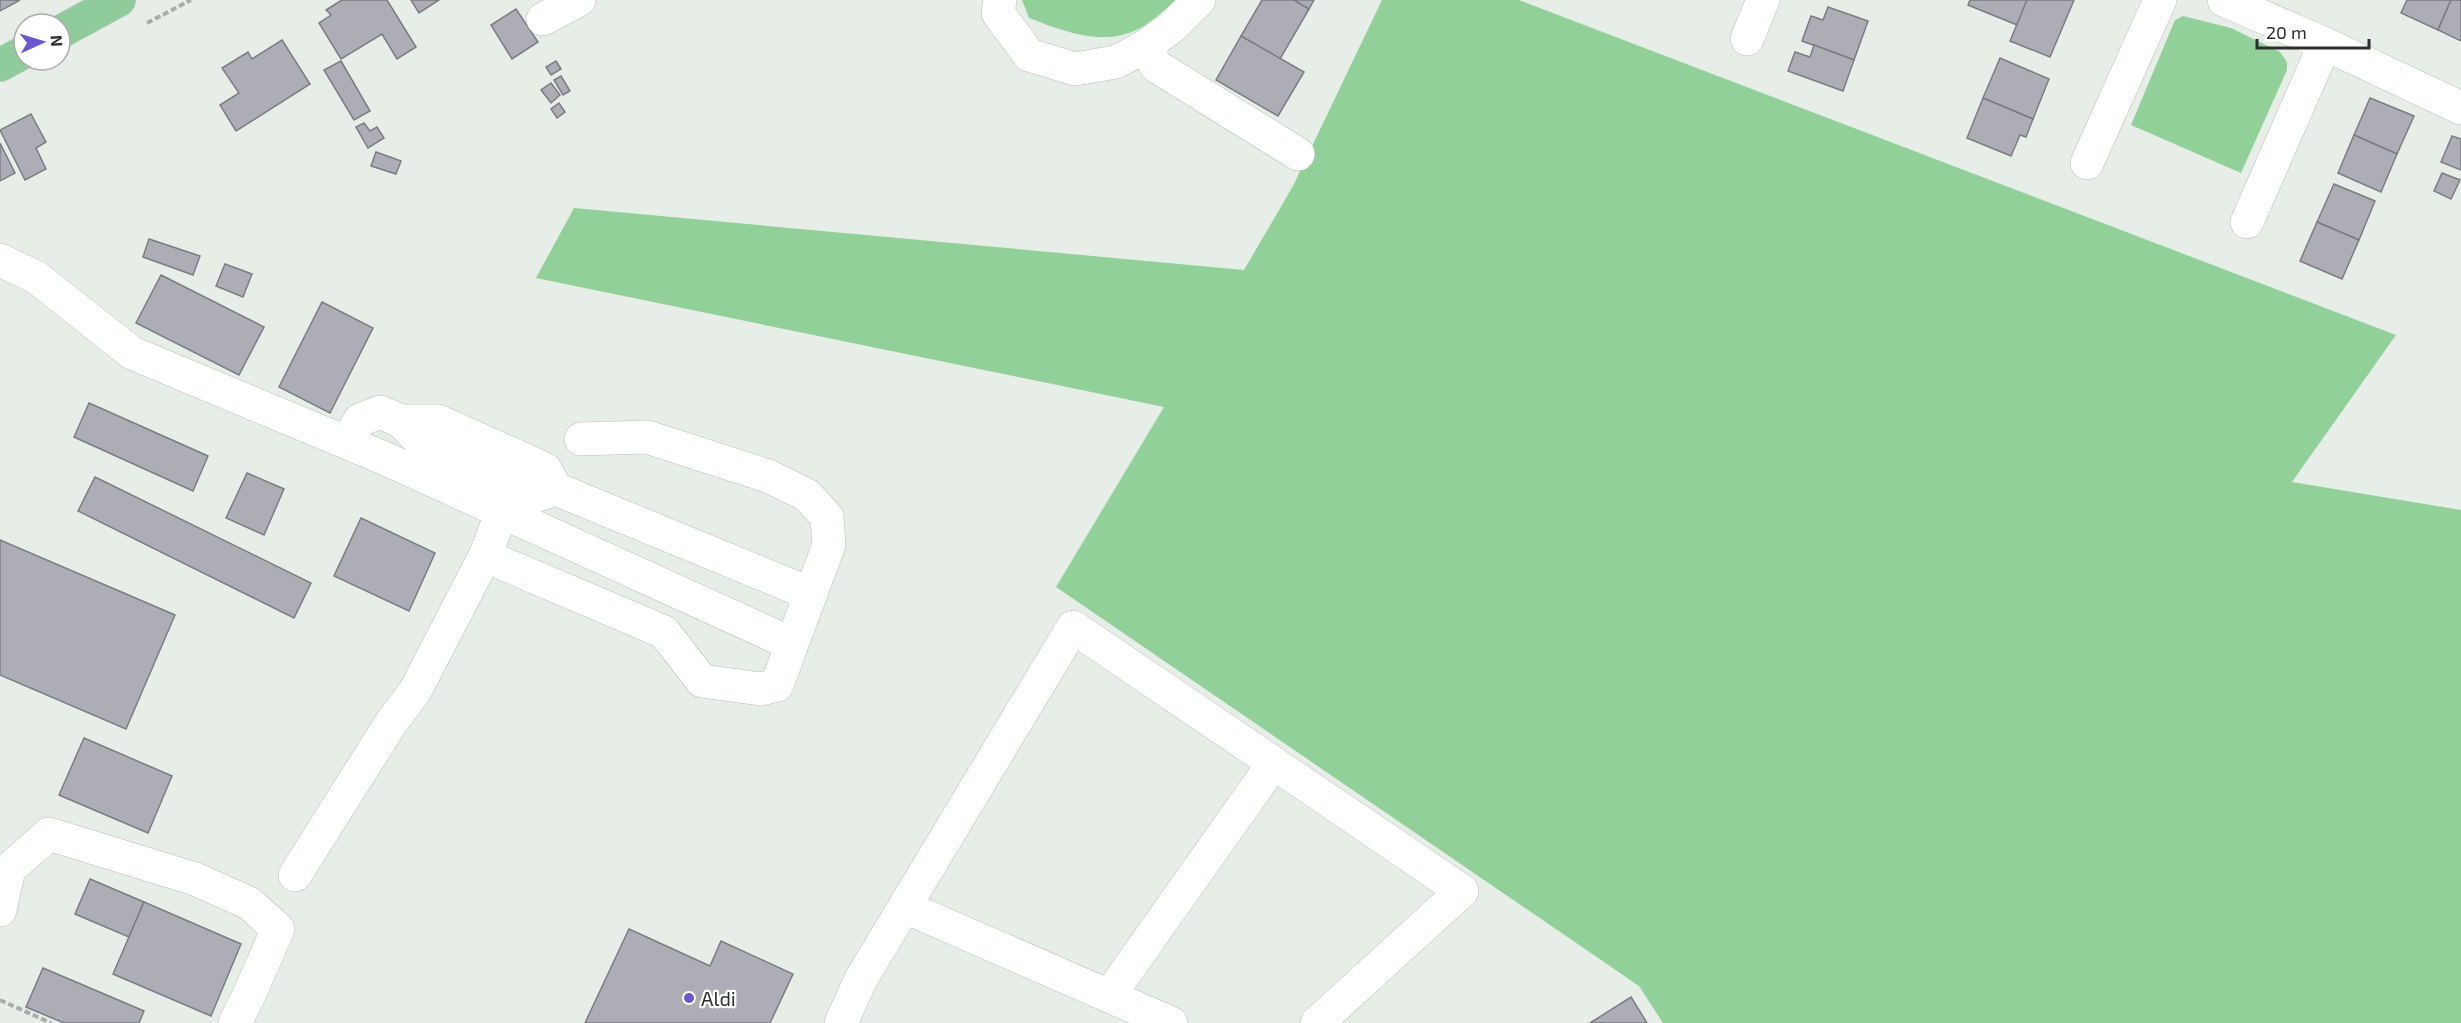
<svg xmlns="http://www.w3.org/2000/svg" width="2461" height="1023" viewBox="0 0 2461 1023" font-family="'Exo 2',sans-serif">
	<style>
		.green { fill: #92d09a }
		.building { fill: #adadb5; stroke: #7c7c83; stroke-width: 1.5 }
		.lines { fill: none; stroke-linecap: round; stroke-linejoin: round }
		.minor-casing { stroke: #b9bfba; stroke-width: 34 }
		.major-casing { stroke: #c8c9c8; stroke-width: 34 }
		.path { stroke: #a9aeaa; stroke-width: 4; stroke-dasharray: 6 3; stroke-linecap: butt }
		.minor { stroke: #fff; stroke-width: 33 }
		.major { stroke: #90cb9b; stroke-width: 33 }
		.poi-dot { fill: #6a57d1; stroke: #fff; stroke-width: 2 }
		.labels { text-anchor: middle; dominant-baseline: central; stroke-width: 4.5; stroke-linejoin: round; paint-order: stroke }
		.poi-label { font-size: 20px; fill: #2c2f2d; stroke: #fff; text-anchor: start }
	</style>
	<rect width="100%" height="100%" fill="#e7eee8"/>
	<g class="green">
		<path d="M1022,0H1177C1165,9 1153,21 1140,28C1105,48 1063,31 1029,18Z"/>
		<path d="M1382,0H1519L2396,335L2292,482L2461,510V1023H1663L1639,986L1056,587L1164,407L536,278L574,208L1244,270L1293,186Z"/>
		<path d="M2183,16L2231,28L2280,52L2287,62V70L2241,173L2131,125L2175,20Z"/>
	</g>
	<g class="building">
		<path d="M0,0H20L0,11Z"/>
		<path d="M342,0H387L416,47L397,59L382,34L341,59L319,23L331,15L326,10Z"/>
		<path d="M411,0H439L419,13Z"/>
		<path d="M1262,0H1294L1309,9L1280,59L1241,36Z"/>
		<path d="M1294,0H1314L1309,9Z"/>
		<path d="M1970,0H2027L2017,25L1968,5Z"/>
		<path d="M2027,0H2074L2050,57L2010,41Z"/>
		<path d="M2407,0H2451L2438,30L2401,13Z"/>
		<path d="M2451,0H2461V41L2438,30Z"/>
		<path d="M1828,7L1868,21L1854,60L1802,41L1811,16L1823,20Z"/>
		<path d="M516,9L538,42L512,59L491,25Z"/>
		<path d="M1241,36L1304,72L1278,116L1216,80Z"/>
		<path d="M282,40L310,84L236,131L220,105L239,93L222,68L248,52L252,59Z"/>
		<path d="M1814,45L1854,60L1843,91L1788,71L1795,52L1810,57Z"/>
		<path d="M2000,58L2049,79L2033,119L1983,98Z"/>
		<path d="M341,61L370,111L354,120L324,70Z"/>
		<path d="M556,61L561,69L551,75L546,67Z"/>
		<path d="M561,76L570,91L563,95L554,80Z"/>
		<path d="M551,83L560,95L551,103L541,90Z"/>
		<path d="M1983,98L2033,119L2026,137L2020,135L2011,156L1967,138Z"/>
		<path d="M2370,98L2414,116L2397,154L2354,135Z"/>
		<path d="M559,103L565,112L557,118L551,109Z"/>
		<path d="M31,114L46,142L36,148L46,169L25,180L0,130Z"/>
		<path d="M364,123L370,131L377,127L384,138L368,148L356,127Z"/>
		<path d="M2354,135L2397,154L2381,192L2338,173Z"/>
		<path d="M2452,136L2461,139V170L2441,162Z"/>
		<path d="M0,143L15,173L0,181Z"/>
		<path d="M376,152L401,161L396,174L371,166Z"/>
		<path d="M2442,173L2460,180L2451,199L2434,191Z"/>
		<path d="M2334,184L2375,201L2359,240L2317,222Z"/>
		<path d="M2317,222L2359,240L2342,279L2300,261Z"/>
		<path d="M149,239L200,256L193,275L143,257Z"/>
		<path d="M225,264L252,274L243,297L216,286Z"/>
		<path d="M161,275L264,327L239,375L136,323Z"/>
		<path d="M322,302L373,328L330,413L279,387Z"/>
		<path d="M89,403L208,456L193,491L74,437Z"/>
		<path d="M247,473L284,489L264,535L226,518Z"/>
		<path d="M95,477L311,583L294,618L78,511Z"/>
		<path d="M361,518L435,553L409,611L334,576Z"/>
		<path d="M0,540L175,615L126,729L0,675Z"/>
		<path d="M84,738L172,776L148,833L59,795Z"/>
		<path d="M90,879L144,902L129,937L75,914Z"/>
		<path d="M144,902L241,944L211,1016L113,974Z"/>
		<path d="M629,929L710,966L721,941L793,974L770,1023H585Z"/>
		<path d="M43,968L144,1011L139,1023H64L26,1007Z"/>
		<path d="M1631,997L1647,1023H1590Z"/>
	</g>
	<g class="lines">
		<g class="minor-casing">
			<g id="minor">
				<path d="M1000,0L998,13L1029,55L1075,69L1116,62L1146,46L1173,26L1199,0"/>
				<path d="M2224,0L2325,44L2461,108"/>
				<path d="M543,19L579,0"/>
				<path d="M1747,39L1763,0"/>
				<path d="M1146,46L1156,66L1298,154"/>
				<path d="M2087,163L2160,0"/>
				<path d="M2247,222L2325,44"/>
				<path d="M0,260L36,277L132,353L386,459L792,644L777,685L761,689L702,681L664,632L485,556"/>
				<path d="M401,421L426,447L535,496L556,489"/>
				<path d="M581,439L647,437L768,476L807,495L827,517L829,545L792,644"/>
				<path d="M347,442L360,420L380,412L401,421H438L545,469L556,489L811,594"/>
				<path d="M295,875L391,723L415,691L485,556L502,512"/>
				<path d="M905,907L1171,1023"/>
				<path d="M0,910L9,869L49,834L195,879L249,903L278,929L249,995L235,1023"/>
				<path d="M1109,996L1273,764"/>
				<path d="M841,1023L861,979L1073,627L1462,891L1317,1023"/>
			</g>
		</g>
		<g class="major-casing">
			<g id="major">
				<path d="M60,32L119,0"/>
				<path d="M0,65L24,52"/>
			</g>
		</g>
		<g class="path">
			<path d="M147,23L191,0"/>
			<path d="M0,1000L51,1023"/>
		</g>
		<use href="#minor" class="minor"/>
		<use href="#major" class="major"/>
	</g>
	<circle class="poi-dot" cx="689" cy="998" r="6"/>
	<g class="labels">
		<g class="poi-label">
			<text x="701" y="998">Aldi</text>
		</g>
	</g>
	<g transform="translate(42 42) rotate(86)"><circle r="28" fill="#ffffff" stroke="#abacab" stroke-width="1.5"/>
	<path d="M0-4.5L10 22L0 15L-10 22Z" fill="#6a57d1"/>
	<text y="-9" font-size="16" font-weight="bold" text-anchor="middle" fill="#2c2f2d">N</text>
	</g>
	<path d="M2257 39v9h112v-9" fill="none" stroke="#2c2f2d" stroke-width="3"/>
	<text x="2266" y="39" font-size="18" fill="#2c2f2d" stroke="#ffffff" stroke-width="4.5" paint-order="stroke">20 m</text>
</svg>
